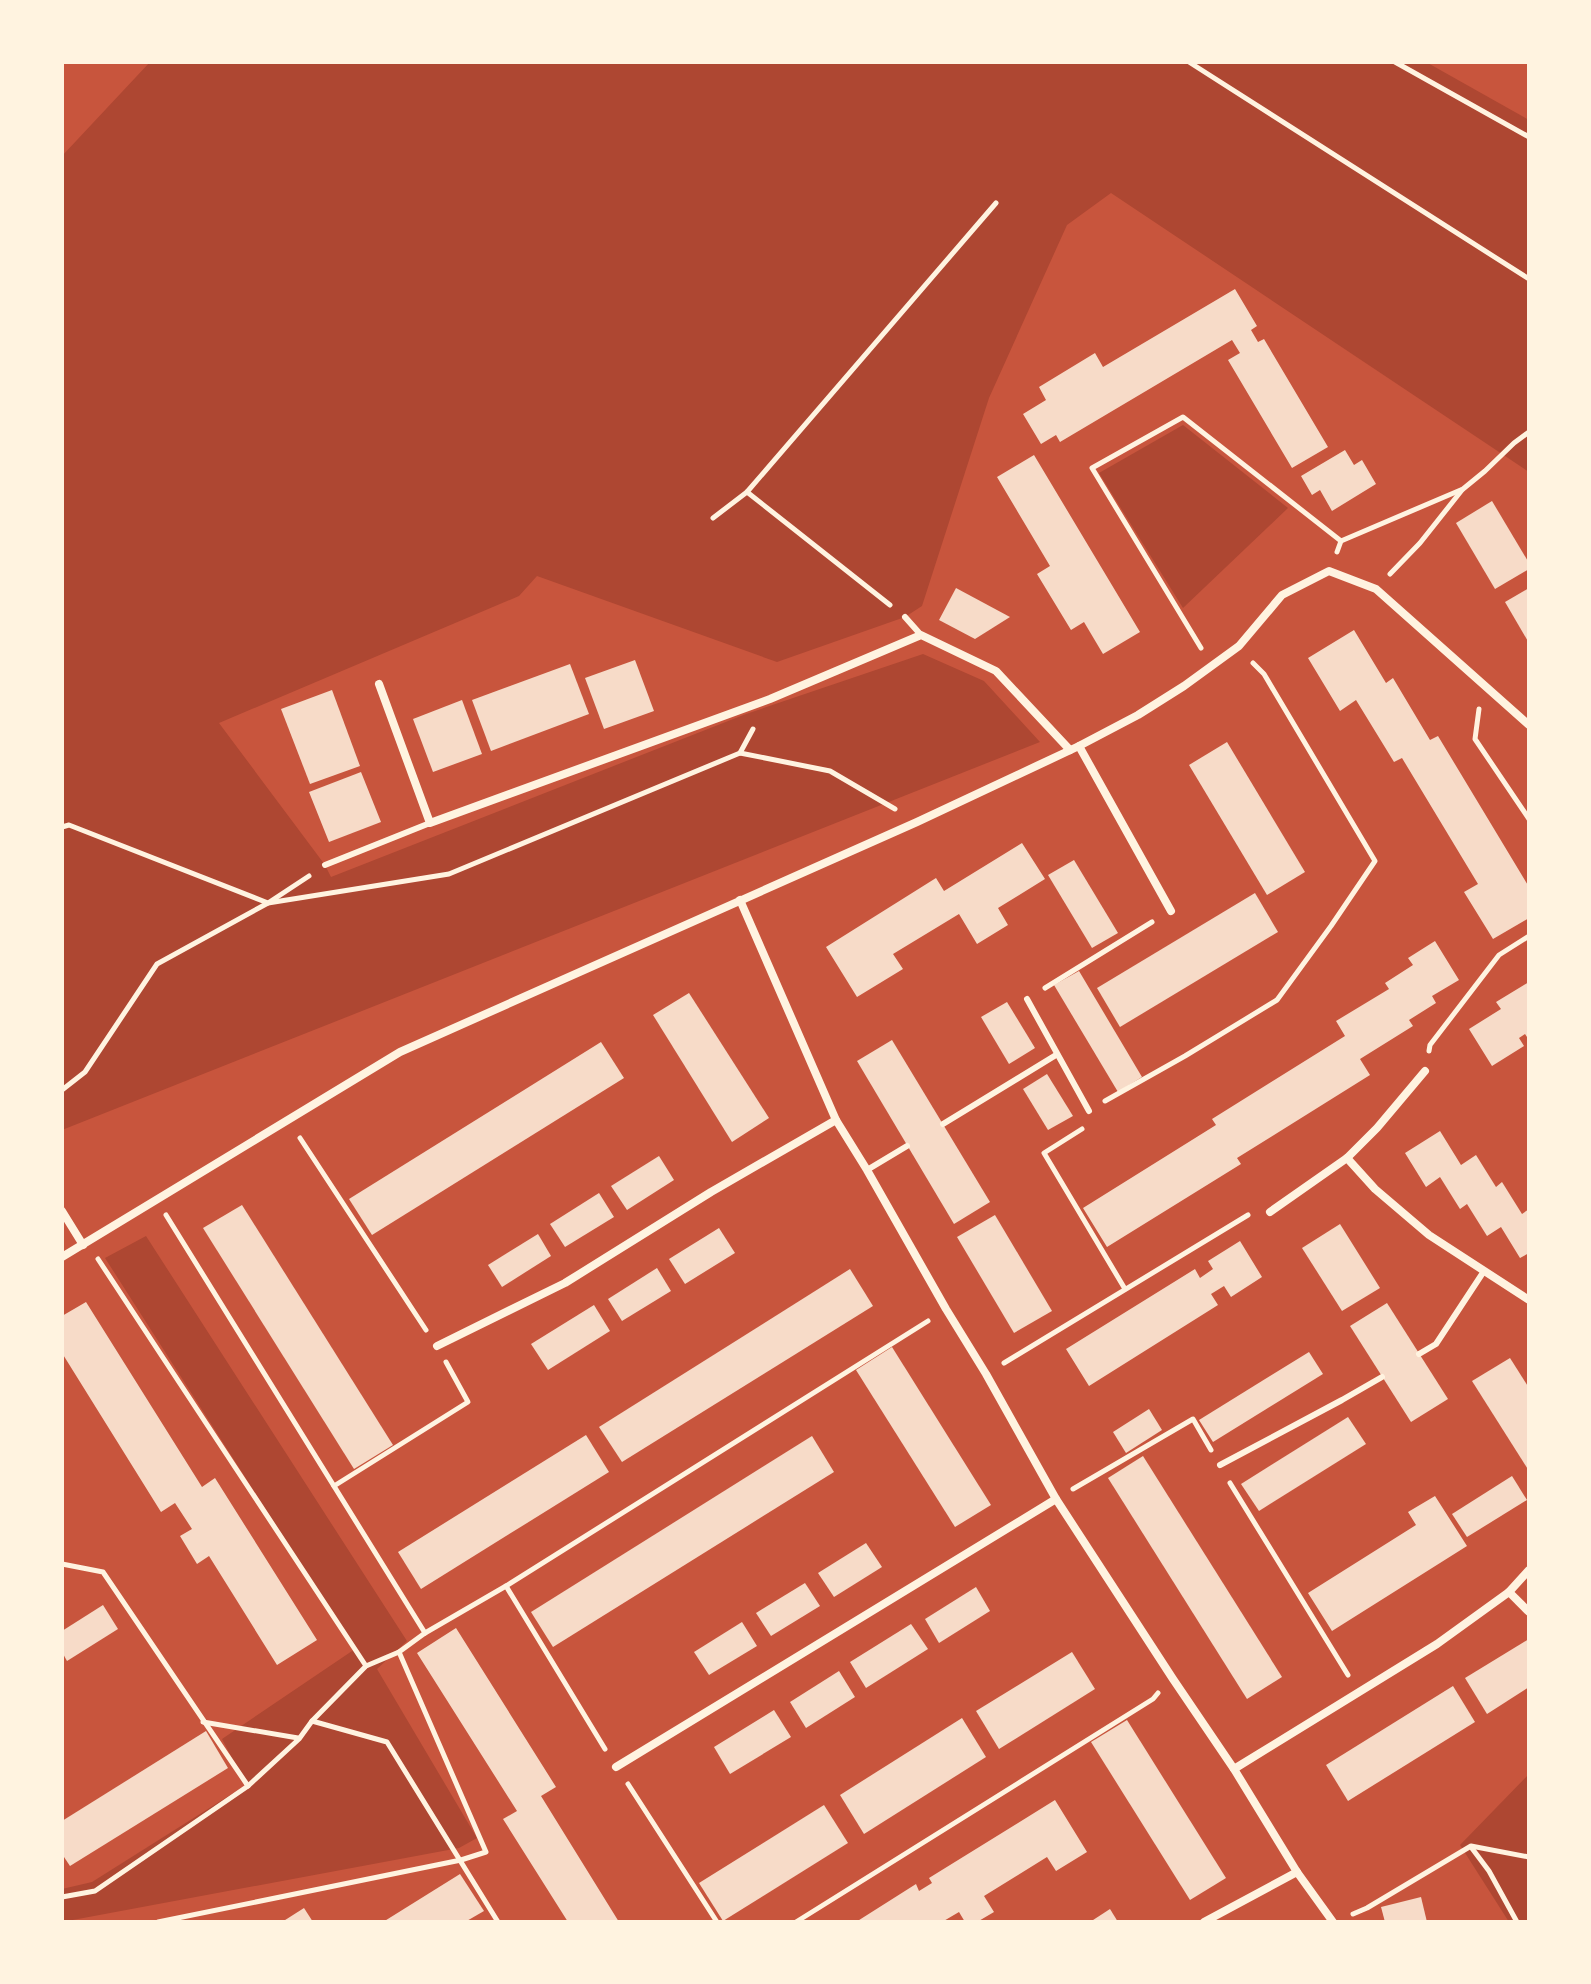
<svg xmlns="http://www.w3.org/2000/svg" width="1591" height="1984" viewBox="0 0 1591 1984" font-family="'IBM Plex Sans',sans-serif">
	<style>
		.green { fill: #ae4732 }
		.building { fill: #f7dbc8 }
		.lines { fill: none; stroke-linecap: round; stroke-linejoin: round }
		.path { stroke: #fff3e0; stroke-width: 5 }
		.service { stroke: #fff3e0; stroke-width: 6 }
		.minor { stroke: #fff3e0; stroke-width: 8 }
	</style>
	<rect width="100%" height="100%" fill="#c8553d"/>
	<g class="green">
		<path d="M150,62H1426L1529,120V472L1111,193L1067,225L989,398L922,606L905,617L777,662L537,576L519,596L219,723L325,865L331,877L746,714L923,654L984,681L1040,742L62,1130V156Z"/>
		<path d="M1183,425L1288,508L1183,608L1099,473Z"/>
		<path d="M146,1236L407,1641L377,1669L477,1838L459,1848L62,1922V1889L92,1882L246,1785L222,1739L355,1649L105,1258Z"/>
		<path d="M1529,1774V1922H1509L1460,1845Z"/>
	</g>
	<g class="building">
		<path d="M1235,289L1257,326L1251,330L1258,342L1264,339L1328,447L1292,468L1228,360L1240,353L1232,340L1060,442L1056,435L1041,444L1023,414L1046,400L1039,387L1095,353L1103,367Z"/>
		<path d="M1345,450L1354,465L1362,460L1376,484L1332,511L1320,490L1312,495L1301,476Z"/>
		<path d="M1034,455L1140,632L1103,654L1084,622L1071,630L1037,574L1050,566L997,477Z"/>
		<path d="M1492,501L1529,563V569L1495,589L1456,523Z"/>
		<path d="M956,588L1010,617L975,639L939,620Z"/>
		<path d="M1529,588V643L1505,602Z"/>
		<path d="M1354,630L1386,683L1393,678L1430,740L1438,736L1529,887V918L1493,939L1464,892L1478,884L1402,758L1394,762L1356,700L1340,711L1308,658Z"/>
		<path d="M635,660L654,711L604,729L585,678Z"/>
		<path d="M570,664L589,714L491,751L472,700Z"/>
		<path d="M332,690L360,766L310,784L281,709Z"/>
		<path d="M462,700L482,754L433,772L413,719Z"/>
		<path d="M1227,742L1305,872L1267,895L1189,765Z"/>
		<path d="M361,772L381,822L329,842L309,792Z"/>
		<path d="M1022,843L1045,879L998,908L1008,925L977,944L959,914L893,954L903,969L857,997L826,947L936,878L944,891Z"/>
		<path d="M1074,860L1118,933L1092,948L1048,875Z"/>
		<path d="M1255,893L1278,932L1120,1027L1097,988Z"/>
		<path d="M1435,941L1459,980L1432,996L1436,1003L1409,1020L1413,1026L1360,1059L1370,1075L1237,1158L1241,1164L1107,1247L1083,1208L1216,1125L1212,1119L1345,1036L1336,1021L1389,989L1385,983L1413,965L1408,958Z"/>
		<path d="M1079,971L1142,1077L1118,1092L1054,985Z"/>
		<path d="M1529,982V1040L1525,1034L1519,1038L1524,1046L1492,1066L1469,1029L1501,1009L1496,1002Z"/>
		<path d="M689,993L769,1118L732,1142L653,1015Z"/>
		<path d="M1007,1002L1035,1048L1009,1064L981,1017Z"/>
		<path d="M892,1040L990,1202L954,1224L857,1061Z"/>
		<path d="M601,1042L624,1078L372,1235L349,1199Z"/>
		<path d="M1047,1074L1073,1116L1048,1130L1023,1089Z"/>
		<path d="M1440,1131L1461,1165L1476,1155L1496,1187L1502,1182L1522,1214L1529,1209V1253L1520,1258L1501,1227L1487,1236L1467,1204L1460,1209L1440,1177L1426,1187L1405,1153Z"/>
		<path d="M659,1156L674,1180L627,1210L611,1186Z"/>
		<path d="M599,1193L614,1217L565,1247L550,1224Z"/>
		<path d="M242,1205L393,1445L354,1469L203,1228Z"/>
		<path d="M995,1215L1052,1311L1014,1333L957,1237Z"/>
		<path d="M1340,1224L1380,1288L1342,1311L1302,1248Z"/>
		<path d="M719,1228L735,1253L685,1284L669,1259Z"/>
		<path d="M538,1234L551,1256L502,1287L488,1265Z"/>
		<path d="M1240,1241L1262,1277L1231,1297L1224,1286L1211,1294L1218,1305L1089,1386L1066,1349L1195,1269L1200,1278L1213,1269L1208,1261Z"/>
		<path d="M657,1268L671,1291L622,1321L608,1299Z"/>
		<path d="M850,1269L873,1306L622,1462L599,1427Z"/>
		<path d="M86,1302L202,1487L215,1478L317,1640L277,1665L209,1556L197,1564L180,1536L192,1529L175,1503L161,1512L62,1353V1316Z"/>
		<path d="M1387,1303L1448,1399L1411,1422L1350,1326Z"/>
		<path d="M594,1305L610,1331L548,1370L531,1344Z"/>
		<path d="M892,1347L991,1505L955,1527L856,1370Z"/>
		<path d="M1309,1352L1323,1374L1213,1442L1199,1420Z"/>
		<path d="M1510,1358L1529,1388V1471L1472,1381Z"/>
		<path d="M1149,1409L1162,1430L1126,1453L1113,1432Z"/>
		<path d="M1348,1417L1366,1444L1259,1511L1241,1484Z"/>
		<path d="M586,1435L609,1472L421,1589L398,1552Z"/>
		<path d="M812,1436L834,1472L553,1647L531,1612Z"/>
		<path d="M1143,1456L1282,1677L1247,1699L1108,1478Z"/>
		<path d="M1512,1476L1527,1500L1467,1537L1452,1514Z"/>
		<path d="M1435,1496L1467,1546L1332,1631L1308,1593L1416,1525L1408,1512Z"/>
		<path d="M866,1543L882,1567L834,1597L818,1573Z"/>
		<path d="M805,1583L820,1606L771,1636L756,1613Z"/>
		<path d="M976,1587L990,1611L939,1643L925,1619Z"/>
		<path d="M103,1605L118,1629L67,1661L62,1652V1631Z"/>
		<path d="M742,1622L757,1646L709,1675L694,1652Z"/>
		<path d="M911,1624L928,1649L866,1688L850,1662Z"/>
		<path d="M456,1628L556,1787L541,1796L619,1922H568L503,1819L517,1811L417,1653Z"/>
		<path d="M1529,1639V1687L1487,1714L1465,1678Z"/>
		<path d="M1072,1652L1095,1689L999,1749L976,1711Z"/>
		<path d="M839,1671L855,1697L806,1728L790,1702Z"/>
		<path d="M1453,1686L1475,1722L1348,1801L1326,1765Z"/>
		<path d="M774,1710L791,1737L730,1774L714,1747Z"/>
		<path d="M962,1718L986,1757L864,1834L840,1795Z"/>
		<path d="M1127,1720L1226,1878L1190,1900L1091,1742Z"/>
		<path d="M206,1731L228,1768L70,1866L62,1854V1821Z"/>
		<path d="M1055,1800L1087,1852L1056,1871L1047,1857L984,1896L994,1912L977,1922H965L959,1912L942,1922H856L916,1884L919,1891L932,1883L929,1878Z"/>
		<path d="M824,1805L848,1843L723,1921L699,1883Z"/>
		<path d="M460,1874L484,1911L465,1922H383Z"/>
		<path d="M1421,1897L1427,1922H1385L1381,1907Z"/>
		<path d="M304,1908L313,1922H282Z"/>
		<path d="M1110,1909L1118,1922H1090Z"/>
	</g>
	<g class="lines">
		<g class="path">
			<path d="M1189,62L1529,279"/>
			<path d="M1395,62L1529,137"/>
			<path d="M747,492L890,605"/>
			<path d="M713,518L747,492L996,203"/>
			<path d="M1337,552L1341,541L1463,489L1485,471L1514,443L1529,432"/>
			<path d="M1390,574L1420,543L1462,490"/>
			<path d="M1201,648L1092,468L1183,417L1341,541"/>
			<path d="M1479,709L1475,739L1529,819"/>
			<path d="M740,753L753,729"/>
			<path d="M62,827L69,825L268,903L449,874L740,753L830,771L895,809"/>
			<path d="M1045,988L1152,922"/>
			<path d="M1429,1051L1430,1045L1499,955L1529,936"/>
			<path d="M62,1090L85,1072L157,964L268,903L309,876"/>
			<path d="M1105,1101L1185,1056L1277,1000L1331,926L1375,861L1264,674L1253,663"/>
			<path d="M1082,1129L1044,1153L1125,1289"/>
			<path d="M300,1138L426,1330"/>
			<path d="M166,1215L425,1633"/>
			<path d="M98,1259L366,1666"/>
			<path d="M1004,1363L1248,1215"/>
			<path d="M1230,1483L1348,1675"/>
			<path d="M334,1486L468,1402L446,1362"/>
			<path d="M1073,1489L1193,1419L1211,1450"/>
			<path d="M62,1564L103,1572L248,1786"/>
			<path d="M506,1586L605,1749"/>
			<path d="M312,1721L387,1742L498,1922"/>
			<path d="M203,1722L298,1738"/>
			<path d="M628,1784L717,1922"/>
			<path d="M1471,1847L1489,1871L1517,1922"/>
			<path d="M62,1897L95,1891L248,1786L299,1739L312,1721L366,1666L399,1652L425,1633L506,1586L928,1321"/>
			<path d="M1353,1914L1367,1908L1471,1846L1529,1857"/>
			<path d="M158,1922L461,1860L486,1852L399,1652"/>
			<path d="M796,1922L1153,1699L1158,1693"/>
		</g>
		<g class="service">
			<path d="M905,617L921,635"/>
			<path d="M325,865L430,823"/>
			<path d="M1027,999L1089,1111"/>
			<path d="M943,1124L1056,1055"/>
			<path d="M867,1170L907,1146"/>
			<path d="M1419,1354L1436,1344L1484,1271"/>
			<path d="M1220,1465L1342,1400L1382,1377"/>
		</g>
		<g class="minor">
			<path d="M379,684L430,823L770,699L921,635L996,671L1070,750"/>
			<path d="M1079,746L1171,911"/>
			<path d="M740,900L836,1120L867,1170L946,1309L986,1374L1056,1499L1173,1679L1234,1769L1297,1872L1333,1922"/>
			<path d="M1347,1158L1375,1189L1429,1235L1529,1300"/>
			<path d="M62,1211L83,1245"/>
			<path d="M1270,1212L1347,1158L1377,1128L1425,1071"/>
			<path d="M62,1257L400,1052L917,822L1079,746L1138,715L1184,686L1239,646L1282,595L1329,571L1376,589L1529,725"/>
			<path d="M437,1346L565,1283L711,1192L836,1120"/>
			<path d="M1509,1592L1529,1612"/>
			<path d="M616,1767L1056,1499"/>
			<path d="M1234,1769L1437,1644L1509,1592L1529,1570"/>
			<path d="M1204,1922L1297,1872"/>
		</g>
	</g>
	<rect width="1591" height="1984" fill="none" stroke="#fff3e0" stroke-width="128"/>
</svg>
